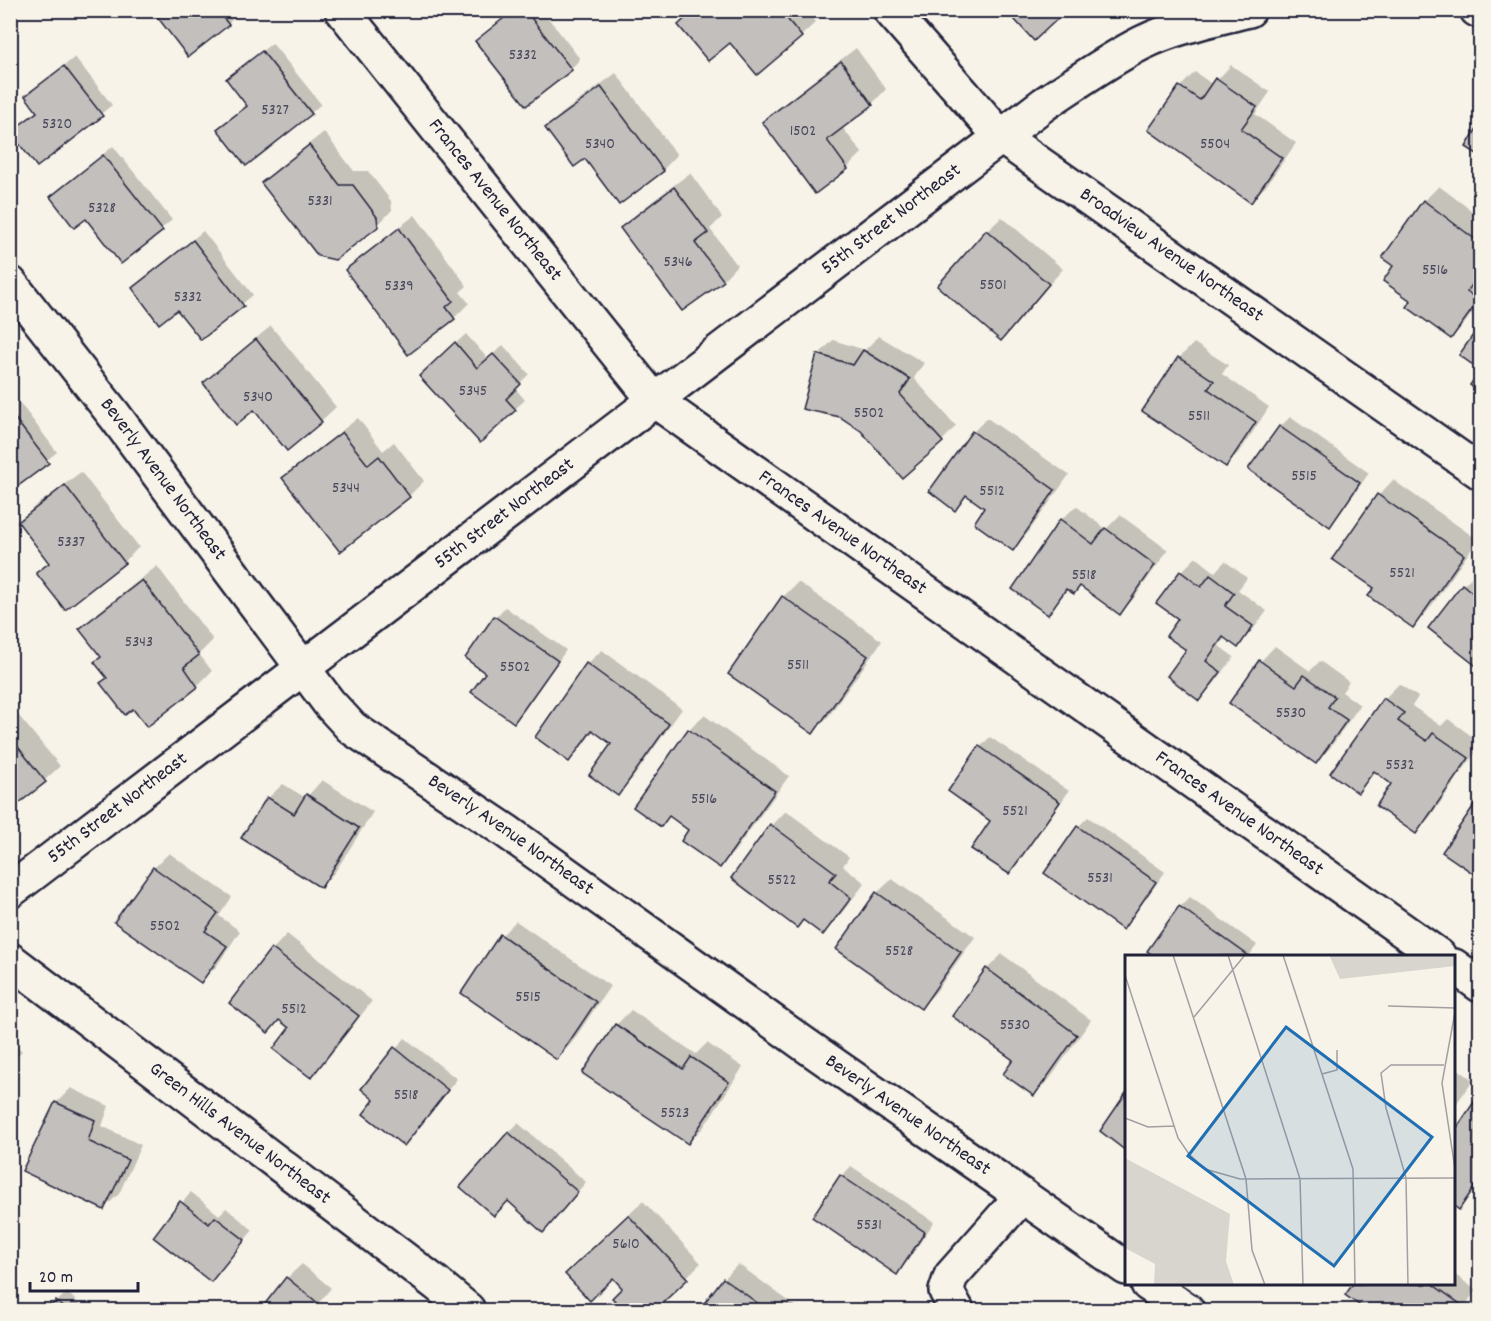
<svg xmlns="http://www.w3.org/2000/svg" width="1491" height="1321" viewBox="0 0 1491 1321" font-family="Dekko,sans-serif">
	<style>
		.shadow { fill: #0003 }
		.building { fill: #c2bfbd; stroke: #22223b; stroke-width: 1.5 }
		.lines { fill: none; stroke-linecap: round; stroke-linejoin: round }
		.minor-casing { stroke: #22223b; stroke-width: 38 }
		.minor { stroke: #f7f3e8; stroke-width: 33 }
		.labels { text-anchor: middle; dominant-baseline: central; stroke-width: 5; stroke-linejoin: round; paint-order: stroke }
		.number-label { font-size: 16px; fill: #4a495c }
		.street-label { font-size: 20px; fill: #22223b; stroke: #f7f3e8 }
		.inset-road { fill: none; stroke: #a29fa3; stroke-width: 1.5 }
		.view { fill: #1f6fb2; fill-opacity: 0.15; stroke: #1f6fb2; stroke-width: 3 }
		.inset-edge { fill: none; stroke: #22223b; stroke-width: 3 }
	</style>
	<rect width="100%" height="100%" fill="#f7f3e8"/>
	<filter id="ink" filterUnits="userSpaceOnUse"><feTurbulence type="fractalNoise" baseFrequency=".0167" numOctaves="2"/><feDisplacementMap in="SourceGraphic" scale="12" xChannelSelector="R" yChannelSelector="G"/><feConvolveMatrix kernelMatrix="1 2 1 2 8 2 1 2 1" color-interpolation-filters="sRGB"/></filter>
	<g filter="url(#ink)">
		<g class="shadow">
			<path d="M154,10H241L228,24Z"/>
			<path d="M451,10H465L456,17Z"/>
			<path d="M513,10H542L580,59L571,69L477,41Z"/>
			<path d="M694,10H806L816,22L801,36L730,40Z"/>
			<path d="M10,22L18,31L10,38Z"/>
			<path d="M272,43L321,104L311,113L219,129L248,105L228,79Z"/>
			<path d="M856,48L886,89L872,104L842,127L862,153L847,168L815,192L764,123L778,108Z"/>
			<path d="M75,57L112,105L37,165L12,133L38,110L37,87Z"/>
			<path d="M1231,65L1270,92L1255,114L1296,143L1266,186L1251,201L1150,129L1180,87L1195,72L1213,85Z"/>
			<path d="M616,73L677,155L663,170L585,157L547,129L561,114Z"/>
			<path d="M324,132L354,171H368L391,201L392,210L377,226L263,183L278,168Z"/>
			<path d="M113,146L172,220L122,262L86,217L52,197Z"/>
			<path d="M690,173L722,217L710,229L737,265L723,280L622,228L637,213Z"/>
			<path d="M1439,186L1480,217V302L1465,323L1451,337L1413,301L1395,266L1424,201Z"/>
			<path d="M415,215L467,286L460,292L469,303L454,318L347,271L362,256Z"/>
			<path d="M1002,217L1063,269L1000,339L987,231Z"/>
			<path d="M203,231L253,295L201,338L178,308L134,288Z"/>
			<path d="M271,326L336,407L321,421L255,408L205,383L219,369Z"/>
			<path d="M1480,327V369L1461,355Z"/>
			<path d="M466,334L488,359L503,345L529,374L515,388L525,400L515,409L430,366Z"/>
			<path d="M879,336L924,363L914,378L956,426L942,441L862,429L841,415L818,355L833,340L865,350Z"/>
			<path d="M1194,343L1228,365L1222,374L1269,407L1241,450L1226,465L1179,358Z"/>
			<path d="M10,390L57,452L10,490Z"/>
			<path d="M1290,417L1369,473L1339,515L1330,525L1280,427Z"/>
			<path d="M358,418L383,451L394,442L424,481L409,496L284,479L299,464Z"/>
			<path d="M987,418L1069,475L1027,534L1013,549L986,508L968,495L955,509L973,432Z"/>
			<path d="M81,472L139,547L124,562L65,608L38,573L50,562L20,522L34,507Z"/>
			<path d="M1393,480L1478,540L1427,612L1413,626L1376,587L1334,558L1379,495Z"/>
			<path d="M1076,506L1106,529L1120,515L1168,550L1134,598L1120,613L1081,585L1069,589L1047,613L1061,520Z"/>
			<path d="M1196,557L1215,572L1225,561L1247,578L1238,590L1267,611L1252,631L1237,646L1226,637L1219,646L1234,657L1214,684L1199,699L1180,619L1158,603L1181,572Z"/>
			<path d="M157,566L213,640L199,654L212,671L197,686L148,725L108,677L102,656L81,629L96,614Z"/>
			<path d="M1478,571L1480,573V667L1430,628L1463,585Z"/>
			<path d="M798,582L882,641L828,717L813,732L783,597Z"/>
			<path d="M505,607L566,650L524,711L514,721L487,672L467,658L496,617Z"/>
			<path d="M1275,646L1310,671L1320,661L1349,682L1342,692L1360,705L1330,748L1316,762L1231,702L1261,661Z"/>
			<path d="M602,650L682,709L632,779L618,794L613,743L594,730L583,745L569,760L587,664Z"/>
			<path d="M1399,684L1418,697L1412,706L1441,726L1448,719L1480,742V746L1430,817L1415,832L1393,784L1376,771L1358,791L1332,772L1384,699Z"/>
			<path d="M10,705L60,766L45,780L10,808Z"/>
			<path d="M704,715L789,776L734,852L720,866L691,830L670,815L661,825L689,730Z"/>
			<path d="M990,737L1069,791L1018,863L1008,872L992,820L950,791L980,747Z"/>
			<path d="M322,780L373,812L335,872L321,886L268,798L283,784L306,798Z"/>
			<path d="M1480,800V877L1444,852Z"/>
			<path d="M786,811L849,857L843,866L865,883L837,919L823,933L804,919L797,926L772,825Z"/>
			<path d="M1088,817L1165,872L1132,918L1123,928L1078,827Z"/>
			<path d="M169,853L232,897L219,916L240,931L216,967L201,981L117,922L154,868Z"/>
			<path d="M892,879L975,937L935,993L921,1007L877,893Z"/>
			<path d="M1190,897L1257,945L1249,956H1157L1149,951L1180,907Z"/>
			<path d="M516,921L610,986L571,1044L557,1058L502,935Z"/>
			<path d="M287,934L372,1001L325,1062L311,1076L291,1028L280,1019L268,1031L231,1002L273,949Z"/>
			<path d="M1002,954L1091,1020L1049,1080L1034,1094L1016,1059L954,1015L987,969Z"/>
			<path d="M631,1010L696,1054L707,1043L743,1067L703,1128L688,1142L616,1025Z"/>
			<path d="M405,1038L457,1079L404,1144L376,1099L363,1089Z"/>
			<path d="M10,1041L22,1051L10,1065Z"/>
			<path d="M1454,1066L1473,1080L1454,1107Z"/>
			<path d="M71,1088L109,1106L102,1126L141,1145L119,1194L104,1208L24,1170L57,1102Z"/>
			<path d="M1126,1096V1149L1102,1131Z"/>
			<path d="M1480,1096V1184L1459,1208L1454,1204V1135Z"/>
			<path d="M518,1123L586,1182L553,1221L508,1199L509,1133Z"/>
			<path d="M851,1166L934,1222L906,1263L897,1273L814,1217L842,1176Z"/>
			<path d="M191,1192L219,1215L226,1208L253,1230L211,1280L155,1237Z"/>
			<path d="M643,1201L701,1263L653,1310H626L614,1298L624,1287L614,1276L582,1260Z"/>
			<path d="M302,1264L331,1288L313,1310H262L287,1278Z"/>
			<path d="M738,1264L801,1310H701L724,1279Z"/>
			<path d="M1454,1274L1476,1290L1462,1310H1368L1347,1295L1355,1284H1454Z"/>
			<path d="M67,1292L85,1310H48Z"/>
		</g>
		<g class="building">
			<path d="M152,10H217L229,25L188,57Z"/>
			<path d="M514,10H525L572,70L526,106L475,41Z"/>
			<path d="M694,10H780L802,37L757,75L730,43L708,61L678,25Z"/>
			<path d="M1006,10H1067L1034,41Z"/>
			<path d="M262,51L312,114L246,166L217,129L247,106L226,79Z"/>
			<path d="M841,61L873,105L827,140L848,169L815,194L762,122Z"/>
			<path d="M64,66L103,116L37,167L10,132L37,112L25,96Z"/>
			<path d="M1215,78L1257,107L1241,129L1282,158L1251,203L1148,130L1179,86L1200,100Z"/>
			<path d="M601,87L664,171L619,205L585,159L574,167L545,128Z"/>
			<path d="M1480,123V156L1466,147Z"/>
			<path d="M309,145L340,185H353L377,217L378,227L335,260L318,256L261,183Z"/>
			<path d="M103,155L163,231L121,264L86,219L74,228L50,197Z"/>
			<path d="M674,187L708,233L695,243L724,281L682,311L620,228Z"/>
			<path d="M1423,200L1480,243V273L1467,292L1479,300L1451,339L1407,307L1411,301L1383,281L1393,266L1382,258Z"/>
			<path d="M399,228L453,301L446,307L455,319L408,355L345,270Z"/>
			<path d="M986,230L1049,284L1001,341L937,286Z"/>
			<path d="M193,240L244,306L201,340L177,310L159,324L132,288Z"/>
			<path d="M1480,325V393L1470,385L1480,370L1459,355Z"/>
			<path d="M256,339L322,422L287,451L254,410L236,425L203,383Z"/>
			<path d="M455,342L477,368L493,354L521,384L506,399L516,410L480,443L419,376Z"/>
			<path d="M863,350L910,379L900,394L943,442L902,478L861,431L840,417L802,409L817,354L853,365Z"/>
			<path d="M1178,357L1214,381L1208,389L1256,422L1226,467L1142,411Z"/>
			<path d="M10,412L49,463L10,492Z"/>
			<path d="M1279,426L1360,483L1330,527L1248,469Z"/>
			<path d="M972,431L1055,490L1013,551L974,523L984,508L966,495L955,511L929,491Z"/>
			<path d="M342,432L368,465L379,456L410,497L340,552L282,478Z"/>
			<path d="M65,485L125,563L65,610L36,573L49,563L18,522Z"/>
			<path d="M1377,494L1464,555L1413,628L1368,596L1374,588L1332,559Z"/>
			<path d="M1060,519L1093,544L1105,528L1155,565L1120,615L1080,586L1074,594L1066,589L1048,615L1012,589Z"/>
			<path d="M1180,571L1201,587L1210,575L1234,593L1225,606L1253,626L1238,648L1223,637L1206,661L1221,672L1199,701L1167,676L1186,650L1166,636L1178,619L1156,603Z"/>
			<path d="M142,580L199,655L184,667L198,687L147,727L133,709L125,715L100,683L107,678L94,662L101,657L79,629Z"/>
			<path d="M1462,584L1480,599V669L1428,628Z"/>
			<path d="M782,596L868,656L813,734L728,674Z"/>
			<path d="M494,616L558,661L514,723L471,692L485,673L465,658Z"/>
			<path d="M1259,660L1296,686L1304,675L1335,697L1328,707L1347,720L1316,764L1229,703Z"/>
			<path d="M586,663L669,724L618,796L589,775L611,744L592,730L569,762L535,737Z"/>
			<path d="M1383,698L1404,713L1398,721L1427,741L1433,733L1469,758L1416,834L1376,806L1391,784L1374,771L1358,793L1330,773Z"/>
			<path d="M688,729L775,791L720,868L681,841L688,830L669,816L661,827L633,807Z"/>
			<path d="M10,737L46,782L10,810Z"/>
			<path d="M979,746L1060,802L1009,874L971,849L990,821L948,791Z"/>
			<path d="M306,794L359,828L321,888L241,838L267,797L294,814Z"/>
			<path d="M1477,801L1480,804V878L1442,852Z"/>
			<path d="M770,824L836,873L829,881L851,898L823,935L803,920L797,928L731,878Z"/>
			<path d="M1077,826L1156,882L1123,930L1044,873Z"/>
			<path d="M153,867L218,913L205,931L227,946L201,983L114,922Z"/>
			<path d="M876,892L961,952L921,1009L836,949Z"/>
			<path d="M1179,906L1249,956H1154L1147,951Z"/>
			<path d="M500,934L596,1002L557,1060L461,993Z"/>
			<path d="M271,948L359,1016L311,1078L273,1049L289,1028L279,1020L268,1033L229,1003Z"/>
			<path d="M986,968L1077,1035L1034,1096L1003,1074L1013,1060L952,1016Z"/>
			<path d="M615,1024L683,1069L691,1057L729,1082L688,1144L582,1073Z"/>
			<path d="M394,1047L448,1090L404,1146L363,1114L374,1100L361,1089Z"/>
			<path d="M1126,1093V1151L1100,1131Z"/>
			<path d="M1480,1093V1179L1459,1210L1454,1206V1132Z"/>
			<path d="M55,1102L95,1120L88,1141L128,1160L104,1210L22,1171Z"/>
			<path d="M508,1132L578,1192L543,1233L508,1201L494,1216L460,1187Z"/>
			<path d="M840,1175L925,1232L897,1275L812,1217Z"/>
			<path d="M180,1201L209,1224L215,1217L245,1240L211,1282L153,1237Z"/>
			<path d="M628,1215L688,1279L655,1310H624L612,1298L622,1288L613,1278L590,1301L565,1274Z"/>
			<path d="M286,1277L318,1303L312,1310H260Z"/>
			<path d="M723,1278L767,1310H699Z"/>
			<path d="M1353,1284H1432L1463,1306L1460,1310H1366L1345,1295Z"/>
			<path d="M56,1301L66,1310H46Z"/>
		</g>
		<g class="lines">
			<g class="minor-casing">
				<g id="minor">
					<path id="s1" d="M342,10L654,400L1439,956"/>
					<path id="s2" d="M890,10L1000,136L1480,472"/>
					<path d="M1477,10L1480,11"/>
					<path id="s3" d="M10,283L115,416L329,703L352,728L506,831L804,1044L1126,1268"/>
					<path id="s4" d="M10,891L1044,104C1076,83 1108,60 1142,43C1175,27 1213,19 1249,10"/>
					<path id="s5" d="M10,960L437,1284L468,1310"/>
					<path d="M1454,966L1480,985"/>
					<path d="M1148,1284L1187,1310"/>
					<path d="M957,1310L946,1291L951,1276L1022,1196"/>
				</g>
			</g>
			<use href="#minor" class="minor"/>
		</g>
	</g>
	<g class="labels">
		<g class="number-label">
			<text x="523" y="55">5332</text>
			<text x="275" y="110">5327</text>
			<text x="57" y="124">5320</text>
			<text x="803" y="131">1502</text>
			<text x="600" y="144">5340</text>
			<text x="1215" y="144">5504</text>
			<text x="320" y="201">5331</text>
			<text x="102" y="208">5328</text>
			<text x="678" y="262">5346</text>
			<text x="1435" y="270">5516</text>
			<text x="993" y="285">5501</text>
			<text x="399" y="286">5339</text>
			<text x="188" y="297">5332</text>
			<text x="473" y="391">5345</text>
			<text x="258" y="397">5340</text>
			<text x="869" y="413">5502</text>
			<text x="1199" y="416">5511</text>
			<text x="1304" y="476">5515</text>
			<text x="346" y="488">5344</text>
			<text x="992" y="491">5512</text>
			<text x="71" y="542">5337</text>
			<text x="1402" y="573">5521</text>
			<text x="1084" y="575">5518</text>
			<text x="139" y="642">5343</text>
			<text x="798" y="665">5511</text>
			<text x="515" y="667">5502</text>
			<text x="1291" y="713">5530</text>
			<text x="1400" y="765">5532</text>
			<text x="704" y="799">5516</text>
			<text x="1015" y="811">5521</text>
			<text x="1100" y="878">5531</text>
			<text x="782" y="880">5522</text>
			<text x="165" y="926">5502</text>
			<text x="899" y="951">5528</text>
			<text x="528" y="997">5515</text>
			<text x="294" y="1009">5512</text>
			<text x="1015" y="1025">5530</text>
			<text x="406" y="1095">5518</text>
			<text x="675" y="1113">5523</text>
			<text x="869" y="1225">5531</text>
			<text x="626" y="1244">5610</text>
		</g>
		<g class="street-label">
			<text stroke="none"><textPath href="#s1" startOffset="244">Frances Avenue Northeast</textPath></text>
			<text stroke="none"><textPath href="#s4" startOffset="1108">55th Street Northeast</textPath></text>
			<text stroke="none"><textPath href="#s2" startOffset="376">Broadview Avenue Northeast</textPath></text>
			<text stroke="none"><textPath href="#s3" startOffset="249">Beverly Avenue Northeast</textPath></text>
			<text stroke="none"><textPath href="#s4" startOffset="622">55th Street Northeast</textPath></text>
			<text stroke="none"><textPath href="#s1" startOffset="730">Frances Avenue Northeast</textPath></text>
			<text stroke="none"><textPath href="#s4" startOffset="136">55th Street Northeast</textPath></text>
			<text stroke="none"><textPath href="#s1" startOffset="1216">Frances Avenue Northeast</textPath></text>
			<text stroke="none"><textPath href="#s3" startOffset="753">Beverly Avenue Northeast</textPath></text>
			<text stroke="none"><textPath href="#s3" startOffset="1239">Beverly Avenue Northeast</textPath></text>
			<text stroke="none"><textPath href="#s5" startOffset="288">Green Hills Avenue Northeast</textPath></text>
		</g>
	</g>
	<g transform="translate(1125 955)">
		<rect width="330" height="330" fill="#f7f3e8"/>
		<path d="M204,0H330V11L215,24ZM0,203L105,259L101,306L109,330H29L30,309L0,293Z" fill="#d8d5cf"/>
		<path class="inset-road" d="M48,0L121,224L127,295L140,330M103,0L175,224L178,330M158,0L228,214L230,330M0,20L53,183L64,199L80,214L115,224L330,223M263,51L330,53M330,57L317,128L330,214M69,62L120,0M197,119L212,115V95M0,163L23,172L49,171M283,330L281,223L261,153L256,118L266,110H319"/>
		<path class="view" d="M161,72L307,182L209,311L63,201Z"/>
		<rect width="330" height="330" class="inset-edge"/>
	</g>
	<rect width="1491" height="1321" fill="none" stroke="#f7f3e8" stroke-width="36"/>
	<rect x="18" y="18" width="1455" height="1285" fill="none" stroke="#22223b" stroke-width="2" filter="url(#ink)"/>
	<path d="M30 1282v9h108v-9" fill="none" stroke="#22223b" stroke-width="3"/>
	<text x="39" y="1282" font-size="18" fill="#22223b" stroke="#f7f3e8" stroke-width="4.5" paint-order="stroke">20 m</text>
</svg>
